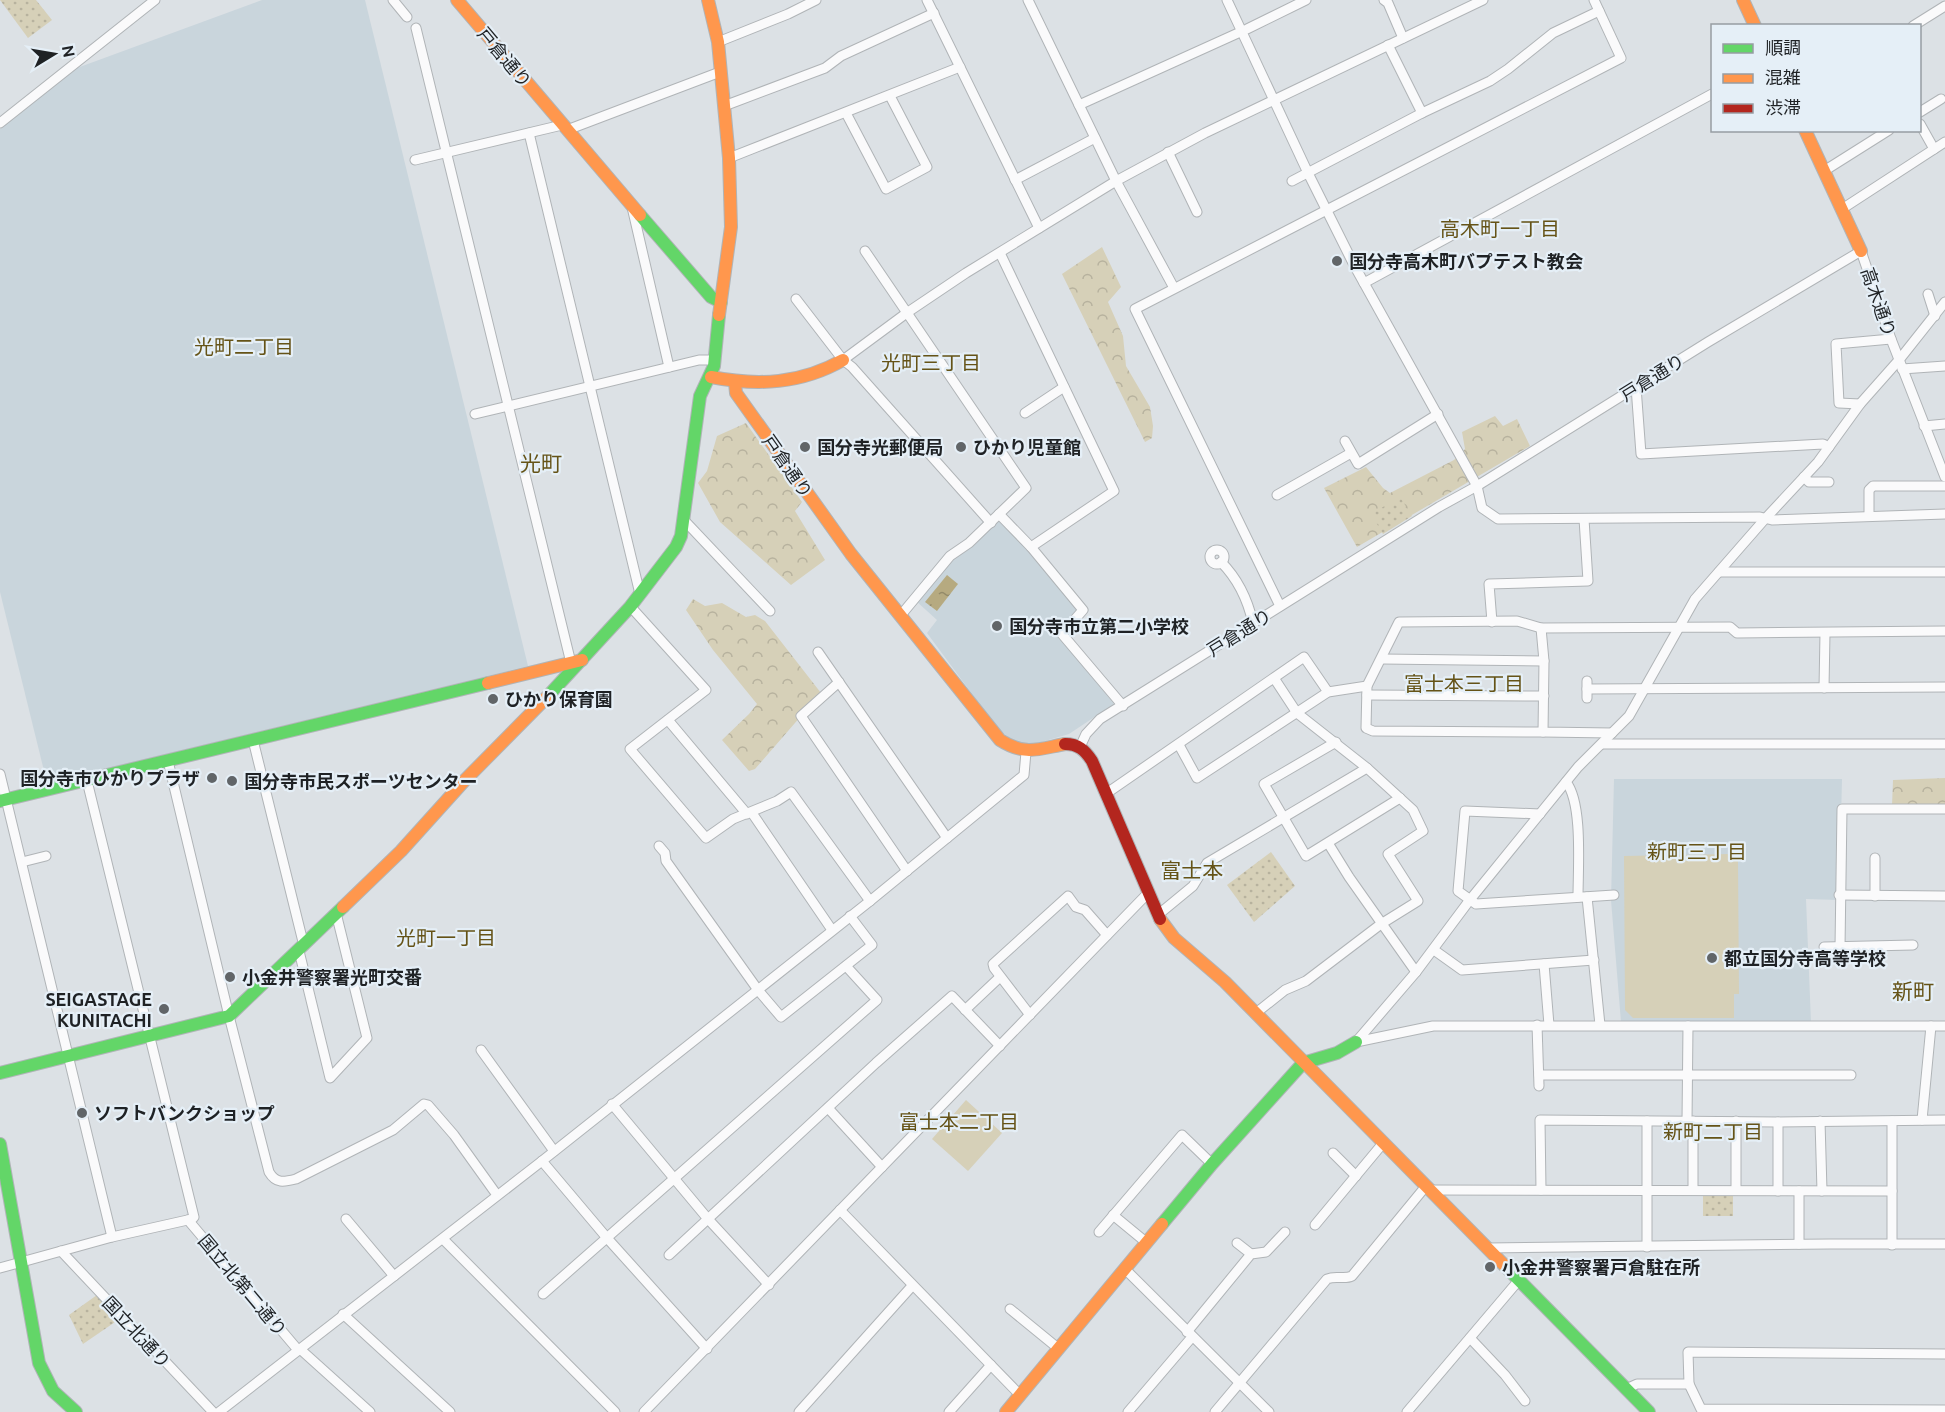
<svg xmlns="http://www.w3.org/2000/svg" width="1945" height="1412" viewBox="0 0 1945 1412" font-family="Ubuntu,'Noto Sans JP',sans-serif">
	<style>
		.built { fill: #c9d5dc }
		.forest { fill: url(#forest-crowns) }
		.park { fill: url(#park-dots) }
		.garden { fill: #d6d0b8 }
		.water { fill: url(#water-ripples) }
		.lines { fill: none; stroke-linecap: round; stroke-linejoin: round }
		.street-casing { stroke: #b0b4b7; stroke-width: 11 }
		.fast-casing { stroke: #b0b4b7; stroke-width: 14 }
		.slow-casing { stroke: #b0b4b7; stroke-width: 14 }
		.jam-casing { stroke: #b0b4b7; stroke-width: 14 }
		.street { stroke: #fafafb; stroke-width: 9 }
		.fast { stroke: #63d668; stroke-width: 12 }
		.slow { stroke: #ff974d; stroke-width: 12 }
		.jam { stroke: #b3261e; stroke-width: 12 }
		.poi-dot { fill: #616568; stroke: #e5eff7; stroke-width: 2 }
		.labels { text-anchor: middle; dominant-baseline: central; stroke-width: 4.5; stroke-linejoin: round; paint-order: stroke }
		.street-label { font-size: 18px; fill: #1f2225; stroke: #e5eff7 }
		.poi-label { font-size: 18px; font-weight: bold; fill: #1f2225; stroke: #e5eff7; text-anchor: start }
		.neighbourhood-label { font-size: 20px; fill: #655317; stroke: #e5eff7 }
		.quarter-label { font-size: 21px; fill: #655317; stroke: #e5eff7 }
	</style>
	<defs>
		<pattern id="forest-crowns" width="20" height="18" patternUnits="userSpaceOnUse" patternTransform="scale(1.5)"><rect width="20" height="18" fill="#d6d0b8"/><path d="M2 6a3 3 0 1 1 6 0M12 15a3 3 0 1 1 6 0" fill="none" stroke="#b7b29e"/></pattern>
		<pattern id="park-dots" width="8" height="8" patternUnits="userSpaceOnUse" patternTransform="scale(1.5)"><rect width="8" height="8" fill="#d6d0b8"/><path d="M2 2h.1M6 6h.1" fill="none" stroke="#b7b29e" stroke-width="1.8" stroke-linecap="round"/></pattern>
		<pattern id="water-ripples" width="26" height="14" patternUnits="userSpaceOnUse" patternTransform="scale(1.5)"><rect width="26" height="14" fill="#b6aa80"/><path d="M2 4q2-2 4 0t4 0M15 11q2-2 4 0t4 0" fill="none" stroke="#938a69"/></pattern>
	</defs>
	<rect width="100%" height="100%" fill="#dce1e5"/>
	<g class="built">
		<path d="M262,0H365L528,666L47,783L0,592V129L77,68Z"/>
		<path d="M1001,520L1079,609L1057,634L1114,704L1069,734L1038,743L1026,744L1015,742L998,729L927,633L937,620L916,601L953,559Z"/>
		<path d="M1614,779H1842L1839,900L1806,899L1811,1022H1621L1611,900Z"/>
	</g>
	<g class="forest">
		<path d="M1102,247L1121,287L1108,302L1123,336L1126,366L1150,407L1153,426L1152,438L1145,442L1062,274Z"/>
		<path d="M1495,416L1503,426L1517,419L1530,446L1357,547L1324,488L1366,467L1383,488L1390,493L1454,460L1465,449L1462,432Z"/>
		<path d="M746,423L802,502L795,511L825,560L791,585L720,522L698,483L707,471L717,436Z"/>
		<path d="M693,599L705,606L722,603L746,617L755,615L765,621L821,693L755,769L749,771L722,740L749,714L757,704L713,650L686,610Z"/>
		<path d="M1945,778V804L1892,806L1893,780Z"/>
	</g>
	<g class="park">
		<path d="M0,0H36L52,20L28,38Z"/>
		<path d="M1400,497L1412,516L1383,534L1371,514Z"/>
		<path d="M1271,852L1295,886L1254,922L1227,885Z"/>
		<rect x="1703" y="1192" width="30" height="24"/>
		<path d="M97,1295L118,1320L83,1344L69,1315Z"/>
	</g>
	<g class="garden">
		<path d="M1731,854L1738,861L1739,994H1734V1018H1633L1625,1010L1624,856Z"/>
		<path d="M966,1100L1002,1133L968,1171L932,1139Z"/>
	</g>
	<path class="water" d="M947,575L958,584L937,611L925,602Z"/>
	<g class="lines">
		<g class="street-casing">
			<g id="street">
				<path d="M393,0L407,17"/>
				<path d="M927,0L1039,228"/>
				<path d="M1028,0L1116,181L1174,288"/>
				<path d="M1227,0L1308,173L1354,265L1477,486L1482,508L1498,519L1760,517L1772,520L1945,514"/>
				<path d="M1384,0L1388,3L1403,38"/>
				<path d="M1913,26L1945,6"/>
				<path d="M416,28L571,663"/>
				<path d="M718,42L788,14L816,0"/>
				<path d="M1388,45L1422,113"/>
				<path d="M1079,105L1247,29L1306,0"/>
				<path d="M724,106L825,68L841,56L934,13"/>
				<path d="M1920,112L1941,99"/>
				<path d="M846,113L886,189L927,167L890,96"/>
				<path d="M0,123L155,0"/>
				<path d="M1920,124L1934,149"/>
				<path d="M567,130L720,72"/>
				<path d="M529,133L640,594"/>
				<path d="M1168,152L1197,212"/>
				<path d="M729,158L960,67"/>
				<path d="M415,160L562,125"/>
				<path d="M1824,171L1889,130"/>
				<path d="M1015,180L1095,138"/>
				<path d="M1292,181L1422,113L1490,81L1508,69L1553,33L1599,11"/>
				<path d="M632,207L669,367"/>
				<path d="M1842,209L1945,142"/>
				<path d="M865,251L1026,488L969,543L950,556L901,615"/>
				<path d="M1000,253L1114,491L1031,547"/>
				<path d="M1364,283L1712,94"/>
				<path d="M1928,294L1935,316"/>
				<path d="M796,299L843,360L852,367L991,523"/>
				<path d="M843,360L908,312L966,273L1116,181L1205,133L1483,0"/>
				<path d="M1902,369L1945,366"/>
				<path d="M1636,387L1641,454L1823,444L1829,447"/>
				<path d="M1860,404L1839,403L1836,344L1891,339"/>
				<path d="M1025,413L1064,387"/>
				<path d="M475,414L699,360H714"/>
				<path d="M1924,426L1945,424"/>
				<path d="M1345,441L1358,464L1438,414"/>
				<path d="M1804,477L1809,482H1829"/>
				<path d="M1277,495L1351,453"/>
				<path d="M999,514L1031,547L1083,610L1062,634L1123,706"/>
				<path d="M1869,516V490L1873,486H1945"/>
				<path d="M683,519L770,611"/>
				<circle cx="1217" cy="557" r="7"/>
				<path d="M1221,562C1238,579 1248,601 1253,623"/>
				<path d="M1719,572H1945"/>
				<path d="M630,606L706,690L630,749L706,838L733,819L777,801L791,792L870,901"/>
				<path d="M1280,606L1135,309L1621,58L1594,0"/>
				<path d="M1492,622L1489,584L1588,581L1584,519"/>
				<path d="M1541,628L1544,661L1543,732L1612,733"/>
				<path d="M818,652L947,838"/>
				<path d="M1382,659L1544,661"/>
				<path d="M1587,681V698"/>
				<path d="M839,682L801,716L907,871"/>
				<path d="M1824,688L1825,633"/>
				<path d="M1587,689L1945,687"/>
				<path d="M1367,695L1544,696"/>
				<path d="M668,720L747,814"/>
				<path d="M1543,732L1373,731L1366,728L1367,686L1399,622L1517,621L1541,628L1730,627L1737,633L1945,631"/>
				<path d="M253,740L304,946"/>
				<path d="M1336,742L1264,784L1306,856L1400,798"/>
				<path d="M1602,744H1945"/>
				<path d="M1179,745L1197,778L1328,692L1367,686"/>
				<path d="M1080,747L1086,734L1100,719L1439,507L1477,486L1708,342L1861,251L1891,339L1945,477"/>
				<path d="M168,761L229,1016L269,1172C276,1184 284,1182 296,1179L393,1130L424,1104L428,1105L454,1135L497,1195"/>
				<path d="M0,774L112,1237"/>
				<path d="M1566,782C1583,803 1578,868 1578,897"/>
				<path d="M1107,793L1304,657L1328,692"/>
				<path d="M752,813L832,930"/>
				<path d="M1540,814L1465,811L1458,891L1476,904L1614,895"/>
				<path d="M1328,843L1349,877L1416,972"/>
				<path d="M659,846L665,853L666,861L758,990L781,1017L872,945L850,916"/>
				<path d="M22,862L46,856"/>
				<path d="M1839,895L1945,896"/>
				<path d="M1875,896V858"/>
				<path d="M1587,897L1600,1025"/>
				<path d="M1159,914L1193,886L1207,863L1367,768"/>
				<path d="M1824,947L1913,945"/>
				<path d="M1840,947L1842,809H1945"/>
				<path d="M1434,950L1462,970L1594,960"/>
				<path d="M299,951L330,1078L367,1038L336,913"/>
				<path d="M1544,964L1549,1025"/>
				<path d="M965,1010L1000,977"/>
				<path d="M1256,1013L1285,990L1306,981L1381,924L1418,901L1388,854L1423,831L1413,810L1367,768L1297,713L1274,678"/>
				<path d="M1030,1015L994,968L993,964L1068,896L1076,907L1085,910L1107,935"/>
				<path d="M1537,1025L1539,1086"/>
				<path d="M1356,1042L1416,972L1469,901L1578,767L1629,716L1695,599L1764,520L1818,462L1860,404L1899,360L1945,302"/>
				<path d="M1356,1042L1433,1026H1945"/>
				<path d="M481,1050L554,1151"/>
				<path d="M1539,1075H1851"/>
				<path d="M612,1104L708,1219L769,1285"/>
				<path d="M828,1108L882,1167"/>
				<path d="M1922,1120L1931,1026"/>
				<path d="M1647,1121V1247"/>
				<path d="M1687,1121L1688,1026"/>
				<path d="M1820,1121L1822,1191"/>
				<path d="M1892,1121V1245"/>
				<path d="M1333,1153L1356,1176"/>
				<path d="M542,1161L607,1238L707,1349"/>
				<path d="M1431,1190L1892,1191"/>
				<path d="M1541,1190L1540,1120L1778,1122L1945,1120"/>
				<path d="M1693,1190V1121"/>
				<path d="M1736,1190V1121"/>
				<path d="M1778,1191V1122"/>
				<path d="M1799,1191V1244"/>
				<path d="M840,1210L1020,1395"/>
				<path d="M1113,1215L1147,1243"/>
				<path d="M346,1219L394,1276"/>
				<path d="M188,1220L298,1350"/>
				<path d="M1315,1225L1384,1142"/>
				<path d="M1099,1232L1182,1135L1212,1164"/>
				<path d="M443,1239L615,1412"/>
				<path d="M1237,1243L1251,1254"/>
				<path d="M1488,1248L1830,1244H1945"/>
				<path d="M61,1251L213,1412"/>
				<path d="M669,1255L876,1063L952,996L1000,1046"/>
				<path d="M0,1268L112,1237L192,1219L194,1217L87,781"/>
				<path d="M1125,1269L1269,1412"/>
				<path d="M543,1294L877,1000L846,966"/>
				<path d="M1010,1309L1059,1349"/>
				<path d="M343,1314L450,1412"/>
				<path d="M1187,1332L1251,1254L1266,1252L1285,1232"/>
				<path d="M1470,1338L1505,1375L1525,1401"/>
				<path d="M300,1349L370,1412"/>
				<path d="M1689,1384L1701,1409L1945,1410"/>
				<path d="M1626,1389L1637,1384H1689L1688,1352L1945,1354"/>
				<path d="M219,1412L542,1161L870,901L1024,775L1026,752"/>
				<path d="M644,1412L1149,892"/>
				<path d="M799,1412L912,1286"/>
				<path d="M949,1412L991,1365"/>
				<path d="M1128,1412L1192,1337"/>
				<path d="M1215,1412L1327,1279C1336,1275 1344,1280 1352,1276L1426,1186"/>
				<path d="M1407,1412L1519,1280"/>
			</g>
		</g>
		<g class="fast-casing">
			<g id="fast">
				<path d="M640,215L711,297L721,302"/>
				<path d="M548,696L630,607L676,547L681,536L700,396L714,366L719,315"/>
				<path d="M0,801L488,683"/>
				<path d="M0,1073L229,1016L343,907"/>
				<path d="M0,1144L39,1363L53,1391L76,1412"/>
				<path d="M1162,1224L1212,1164L1303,1063L1337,1053L1356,1042"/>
				<path d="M1504,1265L1649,1412"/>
			</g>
		</g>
		<g class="slow-casing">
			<g id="slow">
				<path d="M457,0L640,215"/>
				<path d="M708,0L718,42L729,158L731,227L719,315"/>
				<path d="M1743,0L1755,26"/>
				<path d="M1805,130L1861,251"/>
				<path d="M711,377C758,386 801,384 843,360"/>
				<path d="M735,382L736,393L851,554L1000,740C1025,756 1038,749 1065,744"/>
				<path d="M488,683L582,660"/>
				<path d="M343,907L401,851L465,780L548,696"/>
				<path d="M1160,919L1174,938L1225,982L1504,1265"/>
				<path d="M1006,1412L1162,1224"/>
			</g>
		</g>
		<g class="jam-casing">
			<path id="jam" d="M1065,744C1078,744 1085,750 1092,761L1160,919"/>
		</g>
		<use href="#street" class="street"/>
		<use href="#fast" class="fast"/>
		<use href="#slow" class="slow"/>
		<use href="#jam" class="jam"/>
	</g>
	<g class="poi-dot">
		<circle cx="1337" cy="261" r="6"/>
		<circle cx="805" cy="447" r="6"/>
		<circle cx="961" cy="447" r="6"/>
		<circle cx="997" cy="626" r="6"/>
		<circle cx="493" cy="699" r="6"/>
		<circle cx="212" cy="778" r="6"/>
		<circle cx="232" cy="781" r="6"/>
		<circle cx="1712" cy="958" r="6"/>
		<circle cx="230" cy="977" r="6"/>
		<circle cx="164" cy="1009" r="6"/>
		<circle cx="82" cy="1113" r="6"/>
		<circle cx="1490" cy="1267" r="6"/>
	</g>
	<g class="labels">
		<g class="street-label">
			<text transform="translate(505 57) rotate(50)">戸倉通り</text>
			<text transform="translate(1879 302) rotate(71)">高木通り</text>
			<text transform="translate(1652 377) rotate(-32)">戸倉通り</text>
			<text transform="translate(788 466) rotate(55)">戸倉通り</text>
			<text transform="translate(1239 632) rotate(-32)">戸倉通り</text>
			<text transform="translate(243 1285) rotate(50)">国立北第二通り</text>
			<text transform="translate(137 1332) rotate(47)">国立北通り</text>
		</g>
		<g class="poi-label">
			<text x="1349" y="261">国分寺高木町バプテスト教会</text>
			<text x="817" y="447">国分寺光郵便局</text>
			<text x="973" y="447">ひかり児童館</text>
			<text x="1009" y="626">国分寺市立第二小学校</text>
			<text x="505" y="699">ひかり保育園</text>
			<text x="200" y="778" text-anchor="end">国分寺市ひかりプラザ</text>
			<text x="244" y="781">国分寺市民スポーツセンター</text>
			<text x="1724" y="958">都立国分寺高等学校</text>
			<text x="242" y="977">小金井警察署光町交番</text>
			<text x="152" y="999" text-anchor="end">SEIGASTAGE<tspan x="152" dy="21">KUNITACHI</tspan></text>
			<text x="94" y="1113">ソフトバンクショップ</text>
			<text x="1502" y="1267">小金井警察署戸倉駐在所</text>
		</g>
		<g class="neighbourhood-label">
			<text x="1500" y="228">高木町一丁目</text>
			<text x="244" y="346">光町二丁目</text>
			<text x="931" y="362">光町三丁目</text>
			<text x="1464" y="683">富士本三丁目</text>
			<text x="1697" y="851">新町三丁目</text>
			<text x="446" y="937">光町一丁目</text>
			<text x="959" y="1121">富士本二丁目</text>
			<text x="1713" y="1131">新町二丁目</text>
		</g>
		<g class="quarter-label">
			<text x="541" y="463">光町</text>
			<text x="1192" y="870">富士本</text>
			<text x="1913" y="991">新町</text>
		</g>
	</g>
	<rect x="1711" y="24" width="210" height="108" fill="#e5eff7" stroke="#969da3" stroke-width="1.5"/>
	<rect x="1723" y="44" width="30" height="9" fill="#63d668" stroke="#969da3" stroke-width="1.5"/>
	<text x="1765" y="54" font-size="18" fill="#1f2225">順調</text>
	<rect x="1723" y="74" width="30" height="9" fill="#ff974d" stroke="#969da3" stroke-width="1.5"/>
	<text x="1765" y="84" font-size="18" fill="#1f2225">混雑</text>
	<rect x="1723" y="104" width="30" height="9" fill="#b3261e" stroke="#969da3" stroke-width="1.5"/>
	<text x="1765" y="114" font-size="18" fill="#1f2225">渋滞</text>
	<g transform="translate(54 54) rotate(79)" stroke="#e5eff7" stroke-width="4.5" paint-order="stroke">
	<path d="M0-4.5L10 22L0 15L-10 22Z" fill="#1f2225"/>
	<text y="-9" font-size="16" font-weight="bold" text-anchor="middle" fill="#1f2225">N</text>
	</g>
</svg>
